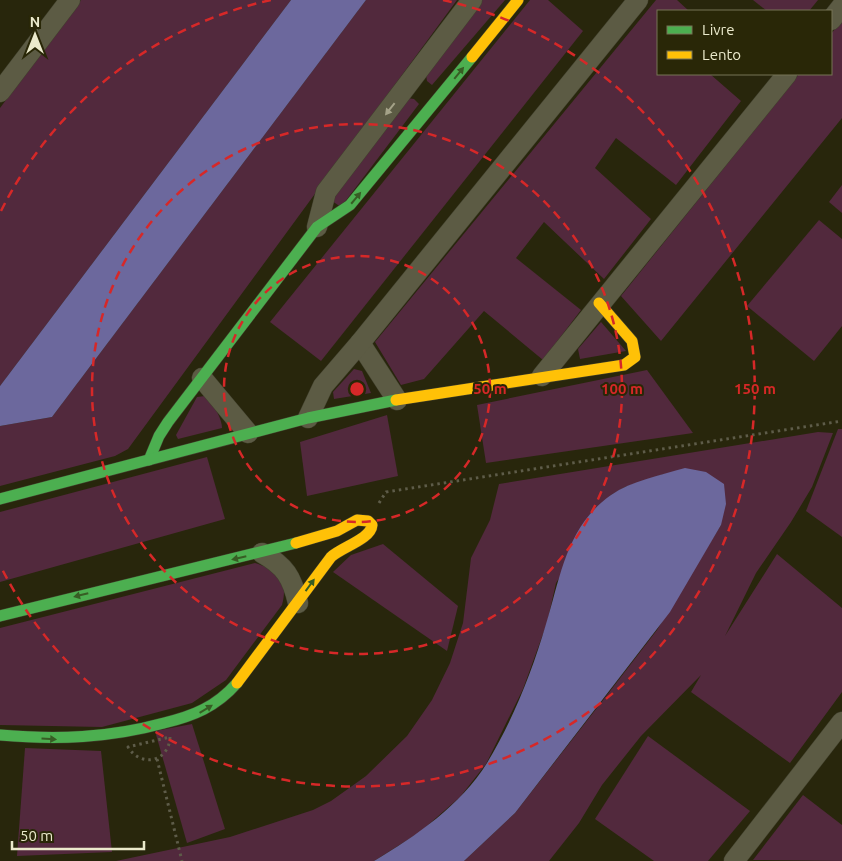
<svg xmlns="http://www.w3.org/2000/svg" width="842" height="861" viewBox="0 0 842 861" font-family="Ubuntu,sans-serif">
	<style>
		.green { fill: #52293d }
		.water { fill: #6c689d }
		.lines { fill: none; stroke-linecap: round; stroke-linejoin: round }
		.street-casing { stroke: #41402d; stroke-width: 21 }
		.fast-casing { stroke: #41402d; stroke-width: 12 }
		.slow-casing { stroke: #41402d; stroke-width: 12 }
		.path { stroke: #5e5c49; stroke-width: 3; stroke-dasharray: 2.5 4; stroke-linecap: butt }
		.street { stroke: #5c5b44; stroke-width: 20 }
		.fast { stroke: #4caf50; stroke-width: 11 }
		.slow { stroke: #ffc107; stroke-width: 11 }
		.oneway { fill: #375d24 }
		.oneway2 { fill: #a4a288 }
		.ring { fill: none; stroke: #d62828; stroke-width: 2.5; stroke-dasharray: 9 6 }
		.centre { fill: #d62828; stroke: #292707; stroke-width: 2.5 }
		.ring-label { font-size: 15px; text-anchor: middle; font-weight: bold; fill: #d62828; stroke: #292707; stroke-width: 4; stroke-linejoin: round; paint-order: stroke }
	</style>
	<rect width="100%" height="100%" fill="#28260c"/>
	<g class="green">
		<path d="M81,0H291L0,386V108Z"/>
		<path d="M366,0H457L128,449L115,456L0,486V426L52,417Z"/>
		<path d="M481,0H505L432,85L427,81L426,75Z"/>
		<path d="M530,0H548L583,31L321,361L270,322Z"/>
		<path d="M656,0H677L689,11H658V74H710L741,101L676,185L616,138L595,168L651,219L604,279L544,222L516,258L581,310L543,360L484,311L424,379L401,385L375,342Z"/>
		<path d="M753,0H818L809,11H767Z"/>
		<path d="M842,20V118L661,341L621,296L799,74H831V34Z"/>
		<path d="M407,98L414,99L419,104L341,207L329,199Z"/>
		<path d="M842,185V213L829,202Z"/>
		<path d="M819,220L842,239V326L814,361L747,306Z"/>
		<path d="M601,322L626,351L580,359L578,349Z"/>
		<path d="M354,369L362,371L371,393L334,399L333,392Z"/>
		<path d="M647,370L693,433L486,463L477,405Z"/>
		<path d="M205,396C213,402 222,419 222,428L178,439L176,435L197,397Z"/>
		<path d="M387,415L398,476L307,496L300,442Z"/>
		<path d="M838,429H842V537L806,511Z"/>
		<path d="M818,432L833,433L812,487L791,522L756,573L725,636L777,554L842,608V692L790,763L691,692L701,675L641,736L602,785L579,823L549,861H464L515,813L607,695L657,630L721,525L664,474L625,487L611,495L556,583L547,623L523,689L486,764L460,797L420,832L374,861H116L230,837L313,810L331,801L366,776L407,736L432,700L450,663L463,623L471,558L490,520L499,484Z"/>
		<path d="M207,457L225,519L0,582V512Z"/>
		<path d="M383,544L458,606L447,651L333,572L351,555Z"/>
		<path d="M255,563C277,570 289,579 282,605L226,680L192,703L102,727L0,725V628Z"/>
		<path d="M192,724L225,829L187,843L155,731Z"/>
		<path d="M648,736L750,811L708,861H654L595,819Z"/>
		<path d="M25,748L101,751L112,852L17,856Z"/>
		<path d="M803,795L842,825V861L753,860Z"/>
	</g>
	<g class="water">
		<path d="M291,0H366L52,417L0,426V386Z"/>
		<path d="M685,468L706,472L724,484L726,504L721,525L670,612L515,813L464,861H374C416,836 461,805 487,763C513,720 532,672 546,624C561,576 566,527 611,495C631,481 661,475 685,468Z"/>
	</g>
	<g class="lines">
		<g class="street-casing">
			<g id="street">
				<path d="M831,20L842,6"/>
				<path d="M0,92L70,0"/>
				<path d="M317,227L326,192L472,0"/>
				<path d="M360,343L397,400"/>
				<path d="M542,376L787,74"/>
				<path d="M202,378L248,433"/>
				<path d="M308,418L323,386L360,343L638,0"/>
				<path d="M262,553C285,566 292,577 298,603"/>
				<path d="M734,861L842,722"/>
			</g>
		</g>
		<g class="fast-casing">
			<g id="fast">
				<path d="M149,460L159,436L168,422L317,227L350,205L472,57"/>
				<path d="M0,499L308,418L396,400"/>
				<path d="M0,616L296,543"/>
				<path d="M0,735C57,740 109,738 164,723C193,716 216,707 237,683"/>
			</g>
		</g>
		<g class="slow-casing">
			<g id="slow">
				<path d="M472,57L518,0"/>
				<path d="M396,400L624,365L635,357L632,341L599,303"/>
				<path d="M237,683L331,557C342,547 371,539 372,525L368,521L357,520L337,531L296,543"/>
			</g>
		</g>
		<g class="path">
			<path d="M379,503L386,492L842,421"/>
			<path d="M170,737C169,762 141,768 128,747Z"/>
			<path d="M157,759L182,861"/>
		</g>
		<use href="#street" class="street"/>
		<use href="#fast" class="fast"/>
		<use href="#slow" class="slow"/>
	</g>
	<defs><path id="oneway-solid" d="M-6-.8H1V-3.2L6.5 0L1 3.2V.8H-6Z" transform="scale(1.25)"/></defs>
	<g class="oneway">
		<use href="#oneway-solid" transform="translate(459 73) rotate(-51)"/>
		<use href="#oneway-solid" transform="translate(356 198) rotate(-50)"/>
		<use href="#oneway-solid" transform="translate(239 558) rotate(167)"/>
		<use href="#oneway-solid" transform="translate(310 585) rotate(-54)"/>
		<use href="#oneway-solid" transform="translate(81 595) rotate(166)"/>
		<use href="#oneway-solid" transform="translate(206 709) rotate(-31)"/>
		<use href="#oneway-solid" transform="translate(49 739) rotate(3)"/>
	</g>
	<use class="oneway2" href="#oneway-solid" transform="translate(390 109) rotate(128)"/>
	<g class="ring">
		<circle cx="357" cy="389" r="133"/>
		<circle cx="357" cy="389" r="265"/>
		<path d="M1 211A398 398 0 0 1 271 0M443 0A398 398 0 1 1 1 567"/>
	</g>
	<circle cx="357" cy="389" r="8" class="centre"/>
	<g class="ring-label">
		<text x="490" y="394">50 m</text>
		<text x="622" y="394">100 m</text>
		<text x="755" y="394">150 m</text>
	</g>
	<rect x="657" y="10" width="175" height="65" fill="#292707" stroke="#777556"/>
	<rect x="667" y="26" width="25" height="8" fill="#4caf50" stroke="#777556"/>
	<text x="702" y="35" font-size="15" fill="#ebeacc">Livre</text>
	<rect x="667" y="51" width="25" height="8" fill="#ffc107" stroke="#777556"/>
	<text x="702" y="60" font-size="15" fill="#ebeacc">Lento</text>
	<g transform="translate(35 35)" stroke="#292707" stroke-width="4" paint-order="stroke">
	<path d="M0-4L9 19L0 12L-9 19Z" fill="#ebeacc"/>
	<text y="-8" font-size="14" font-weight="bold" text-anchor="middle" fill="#ebeacc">N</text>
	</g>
	<path d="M12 841v8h132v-8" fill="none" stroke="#ebeacc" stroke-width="2.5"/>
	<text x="20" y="841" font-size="15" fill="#ebeacc" stroke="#292707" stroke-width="4" paint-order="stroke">50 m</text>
</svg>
